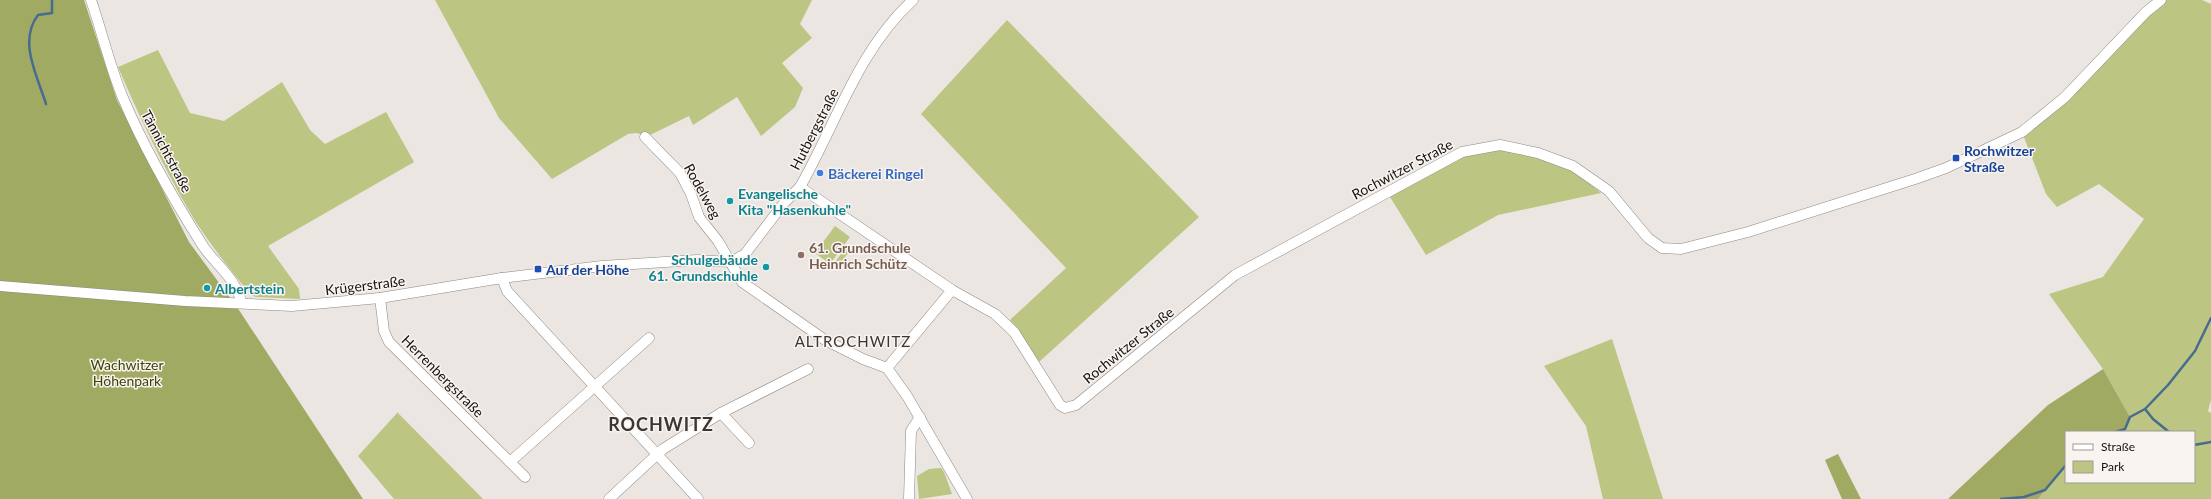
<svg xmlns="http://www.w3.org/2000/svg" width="2211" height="499" viewBox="0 0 2211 499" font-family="Lato,sans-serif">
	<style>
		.green { fill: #bcc581 }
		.forest { fill: #a1aa63 }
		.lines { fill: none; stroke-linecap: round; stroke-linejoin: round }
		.stream { stroke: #476c8f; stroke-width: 2.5 }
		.minor-casing { stroke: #8d8984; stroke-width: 11 }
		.minor { stroke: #fff; stroke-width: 10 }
		.transit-dot { fill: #1a4fb4; stroke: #f9f4ef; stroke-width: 1.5 }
		.shop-dot { fill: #3f7fe0; stroke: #f9f4ef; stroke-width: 1.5 }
		.culture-dot { fill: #0f9aa8; stroke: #f9f4ef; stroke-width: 1.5 }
		.education-dot { fill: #8d6e63; stroke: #f9f4ef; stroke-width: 1.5 }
		.labels { text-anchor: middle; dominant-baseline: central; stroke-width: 3; stroke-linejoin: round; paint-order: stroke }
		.street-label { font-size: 14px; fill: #141211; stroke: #f9f4ef }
		.transit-label { font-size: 14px; font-weight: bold; fill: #164399; stroke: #f9f4ef; text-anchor: start }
		.shop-label { font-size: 14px; font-weight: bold; fill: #366cbe; stroke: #f9f4ef; text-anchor: start }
		.culture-label { font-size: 14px; font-weight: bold; fill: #0d838f; stroke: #f9f4ef; text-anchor: start }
		.education-label { font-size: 14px; font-weight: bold; fill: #785e54; stroke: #f9f4ef; text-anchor: start }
		.park-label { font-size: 14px; fill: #3d420a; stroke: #f9f4ef }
		.neighbourhood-label { font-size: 15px; letter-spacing: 1px; fill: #3a3633; stroke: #f9f4ef }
		.district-label { font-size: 18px; font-weight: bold; letter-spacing: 1px; fill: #3a3633; stroke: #f9f4ef }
	</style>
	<rect width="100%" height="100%" fill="#ebe6e2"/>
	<g class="green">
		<path d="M435,0H812L800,24L812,38L782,63L803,88L795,107L761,136L737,97L693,125L689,116L648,136L636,133L628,134L552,179L499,118Z"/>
		<path d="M2161,0H2202L2211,4V400L2208,411L2211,413V499H2038L2066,465V482H2194V432H2115L2125,429L2130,417L2103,369L2049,294L2103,277L2144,219L2099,184L2057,207L2046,194L2022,132Z"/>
		<path d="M1007,20L1199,217L1039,362L1018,329L1010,320L1066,268L921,114Z"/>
		<path d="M158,50L190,113L224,121L282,82L310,130L325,144L386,112L414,162L268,246L299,289L300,299L256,297L251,295C229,268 206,240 188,209C162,164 139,116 118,67Z"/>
		<path d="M1500,149L1539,157L1573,170L1601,193L1498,215L1426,255L1390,197L1465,156Z"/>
		<path d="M835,226L850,237L830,264L815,253Z"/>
		<path d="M847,246L851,249L836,269L832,266Z"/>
		<path d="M1612,339L1663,499H1603L1586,426L1544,366Z"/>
		<path d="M398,412V413L483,499H394L358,456Z"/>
		<path d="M941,468L944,472L952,494L919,499L917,476L929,469Z"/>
	</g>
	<g class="forest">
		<path d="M0,0H84L117,100L189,242L239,310L363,499H0Z"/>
		<path d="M2103,369L2130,417L2125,429L2115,432H2066V465L2038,499H1948L2048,405Z"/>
		<path d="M1838,454L1861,499H1842L1825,460Z"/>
	</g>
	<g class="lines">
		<g class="stream">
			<path d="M46,104C37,75 18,41 38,15L52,13V0"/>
			<path d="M2145,409L2168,385L2195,351L2211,318"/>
			<path d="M2115,432L2125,429L2130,417L2145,409L2153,419L2169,432"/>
			<path d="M2194,445L2211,442"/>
			<path d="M2001,499L2024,497L2045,490L2066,465"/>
		</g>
		<g class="minor-casing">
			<g id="minor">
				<path d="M91,0C102,32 110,67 123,98C144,148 174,200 203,246C215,264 238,280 241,303"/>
				<path d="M645,137L680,173L691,194L699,217L718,241L742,282L825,340L863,359L887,368L907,396L967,499"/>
				<path d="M800,187L952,290L995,314L1014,332L1060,405L1065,408L1076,405L1235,275L1462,152L1500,145L1538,153L1573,166L1609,191L1648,238L1662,248L1681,249L1748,232L1915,179L1946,168L2022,132L2065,97L2146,12L2161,0"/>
				<path d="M502,278L507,291L698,499"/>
				<path d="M0,286L185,301L292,306L380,298L502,278L602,266L697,260L731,262L745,254L784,203L800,187C836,124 858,50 913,0"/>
				<path d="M380,298L384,331L389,342L510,462L649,338"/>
				<path d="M887,368L952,290"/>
				<path d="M721,413L749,443"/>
				<path d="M510,462L525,477"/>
				<path d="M609,499L663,449L721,413L808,369"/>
				<path d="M909,499L911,431L920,417"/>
			</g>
		</g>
		<use href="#minor" class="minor"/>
	</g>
	<g class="transit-dot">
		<rect x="1952" y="154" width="8" height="8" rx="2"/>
		<rect x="534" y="265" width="8" height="8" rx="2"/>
	</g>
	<circle class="shop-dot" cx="820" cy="173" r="4"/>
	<g class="culture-dot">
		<circle cx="730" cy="201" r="4"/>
		<circle cx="766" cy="267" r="4"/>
		<circle cx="207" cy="288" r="4"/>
	</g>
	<circle class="education-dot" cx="801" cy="255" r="4"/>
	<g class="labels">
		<g class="street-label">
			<text transform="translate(814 129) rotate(-63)">Hutbergstraße</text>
			<text transform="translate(167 151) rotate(62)">Tännichtstraße</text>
			<text transform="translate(1402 169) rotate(-28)">Rochwitzer Straße</text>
			<text transform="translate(703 191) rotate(61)">Rodelweg</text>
			<text transform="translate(365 285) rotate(-7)">Krügerstraße</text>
			<text transform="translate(1128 345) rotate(-39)">Rochwitzer Straße</text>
			<text transform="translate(443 376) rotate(45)">Herrenbergstraße</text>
		</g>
		<g class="transit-label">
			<text x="1964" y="150">Rochwitzer<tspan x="1964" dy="16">Straße</tspan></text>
			<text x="546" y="269">Auf der Höhe</text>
		</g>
		<g class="shop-label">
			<text x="828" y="173">Bäckerei Ringel</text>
		</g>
		<g class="culture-label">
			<text x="738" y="193">Evangelische<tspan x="738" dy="16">Kita "Hasenkuhle"</tspan></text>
			<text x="758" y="259" text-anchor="end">Schulgebäude<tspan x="758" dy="16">61. Grundschuhle</tspan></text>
			<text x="215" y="288">Albertstein</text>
		</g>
		<g class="education-label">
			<text x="809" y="247">61. Grundschule<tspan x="809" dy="16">Heinrich Schütz</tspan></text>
		</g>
		<g class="park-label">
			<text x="127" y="364">Wachwitzer<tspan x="127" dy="16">Höhenpark</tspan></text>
		</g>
		<g class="neighbourhood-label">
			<text x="853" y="341">ALTROCHWITZ</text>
		</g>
		<g class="district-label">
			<text x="661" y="424">ROCHWITZ</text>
		</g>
	</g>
	<rect x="2065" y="431" width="130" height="52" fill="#f9f4ef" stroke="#9d9a96"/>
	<rect x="2073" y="444" width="20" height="6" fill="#ffffff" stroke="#9d9a96"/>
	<text x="2101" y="451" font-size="12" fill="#141211">Straße</text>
	<rect x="2073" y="461" width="20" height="12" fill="#bcc581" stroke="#9d9a96"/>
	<text x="2101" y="471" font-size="12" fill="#141211">Park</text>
</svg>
